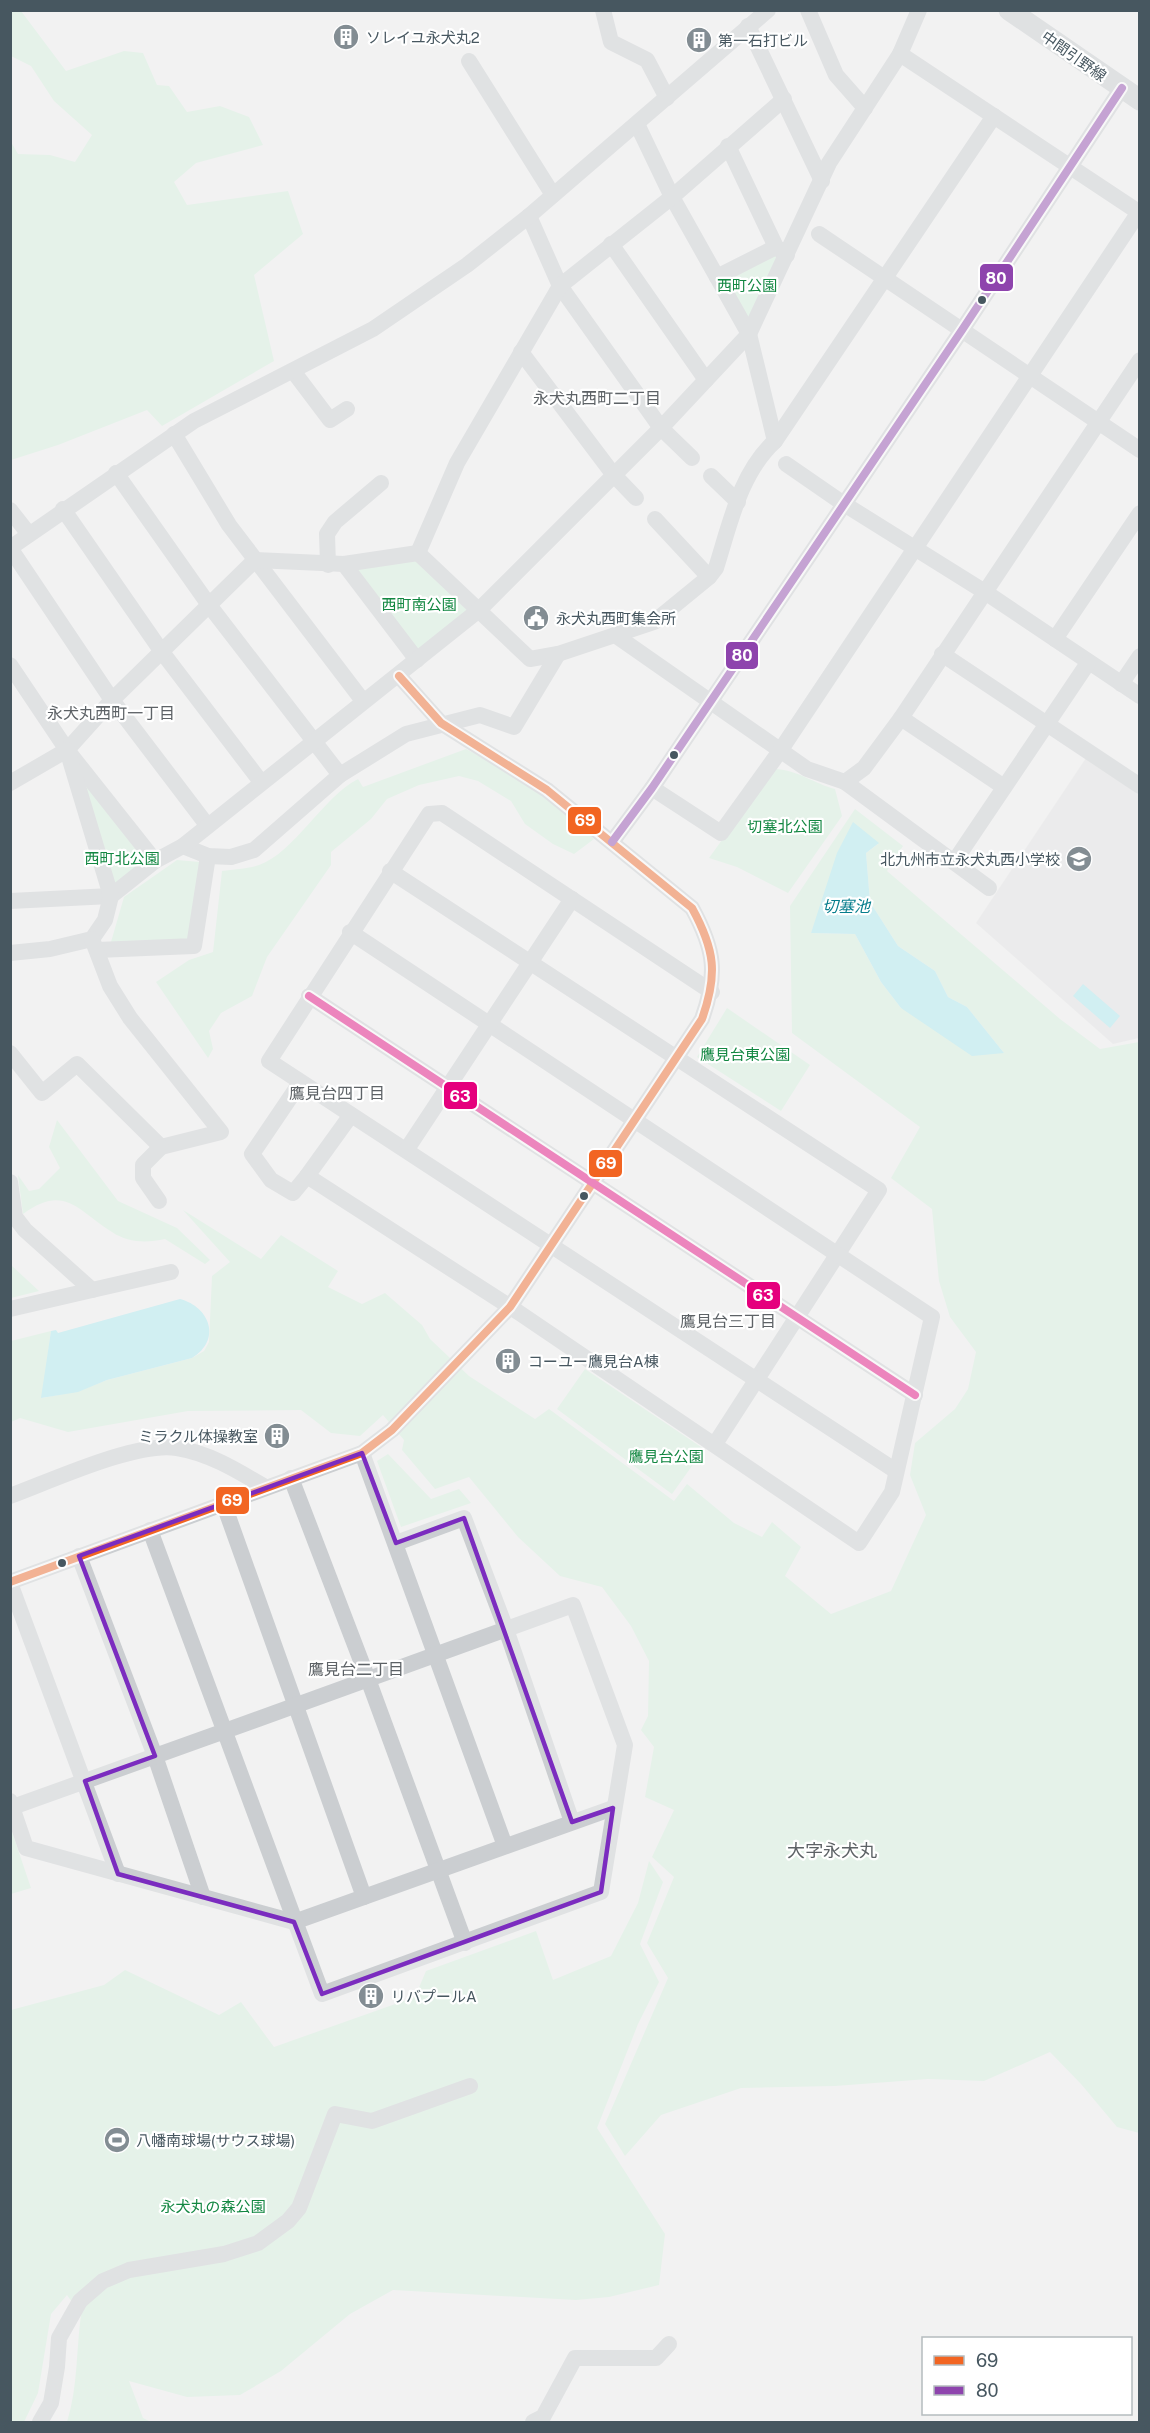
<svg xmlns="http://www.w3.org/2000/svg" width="1150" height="2433" viewBox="0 0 1150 2433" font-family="'Public Sans','Noto Sans JP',sans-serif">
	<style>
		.education { fill: #e3e3e4 }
		.green { fill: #d5f2de; fill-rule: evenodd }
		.water { fill: #a8eaf2 }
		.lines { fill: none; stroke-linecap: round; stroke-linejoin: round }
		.minor { stroke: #cbced1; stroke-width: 16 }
		.major { stroke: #c8cccf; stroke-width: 21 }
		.bus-1-casing { stroke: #fff; stroke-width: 12 }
		.bus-2-casing { stroke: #fff; stroke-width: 12 }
		.bus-3-casing { stroke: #fff; stroke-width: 12 }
		.bus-1 { stroke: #f26522; stroke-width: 8 }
		.bus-2 { stroke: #8e44ad; stroke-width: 8 }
		.bus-3 { stroke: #e5007d; stroke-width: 8 }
		.marked { fill: none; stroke: #7b2cbf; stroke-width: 4.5; stroke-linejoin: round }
		.bus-dot { fill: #475760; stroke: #fff; stroke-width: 2 }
		.labels { text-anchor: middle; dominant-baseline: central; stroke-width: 4.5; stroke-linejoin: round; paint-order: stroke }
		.poi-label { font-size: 15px; fill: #475760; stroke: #fff; text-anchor: start }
		.street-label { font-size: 15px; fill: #475760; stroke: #fff }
		.park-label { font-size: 15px; fill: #128741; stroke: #fff }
		.neighbourhood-label { font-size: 16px; fill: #5d6266; stroke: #fff }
		.water-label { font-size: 16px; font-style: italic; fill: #077e8d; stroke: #fff }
		.quarter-label { font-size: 18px; fill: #5d6266; stroke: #fff }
		.line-badge { stroke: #fff; stroke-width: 2 }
		.badge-label { font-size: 16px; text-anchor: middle; font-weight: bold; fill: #fff }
	</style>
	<rect width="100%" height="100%" fill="#f2f2f2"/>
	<path class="education" d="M1086,758L1139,795V1038L1113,1044L976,923Z"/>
	<g class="green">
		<path d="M11,10L21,11L66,71L124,51L143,53L157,85L169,86L187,112L220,106L249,117L263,145L196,163L174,182L187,205L288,191L303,234L254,275L274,361L162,426L147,410L58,445L11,460V142L18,154L50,155L75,162L92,135L54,101L31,66L11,56Z"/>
		<path d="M776,252L779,259L748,319L725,278Z"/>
		<path d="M415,557L468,611L418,653L354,566Z"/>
		<path d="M466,749C512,773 557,802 594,839L574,854L553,844L525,824L511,801L478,781L459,776L419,785L387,799L371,819L331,852V865L267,957L252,996L221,1013L209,1031L213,1049L208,1058L156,982L189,960L213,952L222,871C234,869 248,869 259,865C294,853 323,797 358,779L363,787Z"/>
		<path d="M773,769C794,768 815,784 835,789L842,816L788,893L737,867L709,858Z"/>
		<path d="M81,777L146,861L113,888Z"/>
		<path d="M855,809L903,846L887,871L1060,1019L1100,1049L1139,1042V2133L1117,2127L1081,2084L1050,2052L984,2081L928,2079L835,2086L741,2088L661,2115L625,2156L605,2124L668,1978L647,1943L674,1877L652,1857L674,1810L645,1797L654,1747L641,1730L648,1716L649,1661L631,1626L602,1587L560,1576L518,1537L469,1477L435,1489L402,1450L404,1440L383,1415L360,1436L331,1433L301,1410L188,1411L68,1432L20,1418L11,1422V1341L51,1331L42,1398L79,1391L107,1380L192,1358L204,1351L209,1342L212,1276L230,1262L183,1210L261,1259L281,1235L338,1271L328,1287L362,1304L385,1293L422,1325L430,1339L469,1376L535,1419L549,1409L674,1501L687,1484L734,1523L762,1537L772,1522L801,1547L785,1576L831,1614L891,1591L926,1515L910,1475L915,1443L955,1409L968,1389L976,1352L950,1317L939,1281L932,1209L891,1178L920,1127L792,1033L790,906ZM853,823L878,844L866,853L870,902L898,946L935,971L948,997L967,1007L1004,1053L901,1008L881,982L855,934L811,933Z"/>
		<path d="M177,860L200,862L189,939L111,942L124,897Z"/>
		<path d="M727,1008L810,1065L781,1111L697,1057Z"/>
		<path d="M57,1120L118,1201L177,1228L210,1260L205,1264L165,1239C147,1243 128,1243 112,1232C78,1211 65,1183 23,1214L18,1175L29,1191L39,1189L60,1168L49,1147Z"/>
		<path d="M11,1265L39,1291L11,1298Z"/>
		<path d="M585,1369L704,1449L672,1494L557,1409Z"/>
		<path d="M388,1454L431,1499L459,1489L471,1503L401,1527L377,1461Z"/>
		<path d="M11,1829L31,1888L11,1894H10Z"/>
		<path d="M649,1861L663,1882L640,1944L659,1982L638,2024L597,2128L665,2234L659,2285L609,2297L576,2300L393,2290L350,2314L281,2371L240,2395L187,2397L129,2381L143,2418L151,2422H67C78,2387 76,2351 81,2315L67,2295L51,2314L38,2393L24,2422H11V2010L104,1985L125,1970L219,2015L241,2002L274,2047L415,1997L426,1971L536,1931L553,1980L611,1956L638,1903Z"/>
	</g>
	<g class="water">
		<path d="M853,822L879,843L866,853L870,902L898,946L935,971L948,997L967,1007L1004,1053L972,1056L901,1008L881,982L855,934L811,933L837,853Z"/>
		<path d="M1083,984L1120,1016L1110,1028L1073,996Z"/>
		<path d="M180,1299C210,1307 222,1340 192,1358L107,1380L78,1392L41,1398L51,1331L56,1330L58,1333Z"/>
	</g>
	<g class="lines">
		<g class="minor">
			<path d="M603,10L611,42L647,60L667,98"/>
			<path d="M808,10L836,75L865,108"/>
			<path d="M748,26L822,181"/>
			<path d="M900,54L1140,213"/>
			<path d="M469,61L553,195"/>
			<path d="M637,124L672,197L749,334L775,441"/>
			<path d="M728,146L776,247L787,255"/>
			<path d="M529,216L560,286L661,428L692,458"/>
			<path d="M819,234L1140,450"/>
			<path d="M611,244L706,380"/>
			<path d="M717,277L776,247"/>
			<path d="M521,352L613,474L636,498"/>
			<path d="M293,371L330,420L347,409"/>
			<path d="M174,434L229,525L363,701"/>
			<path d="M786,464L844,504L985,592L1140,696"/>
			<path d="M116,473L209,605L340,775"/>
			<path d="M711,476L738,502"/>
			<path d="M63,509L162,652L261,782"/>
			<path d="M10,510L28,533"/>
			<path d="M655,519L709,577"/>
			<path d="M10,548L194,421L373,329L467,265L529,216L768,10"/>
			<path d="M10,548L112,700L207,825"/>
			<path d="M418,553L530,659L558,654L654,622L709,577L716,568C730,524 740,473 775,441L994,116"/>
			<path d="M418,553L457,463L560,286L672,197L784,99"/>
			<path d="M344,564L417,660"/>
			<path d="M328,565L327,534L335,522L381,483"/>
			<path d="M615,635L807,769L845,782L864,768L901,718L1140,360"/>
			<path d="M1055,639L1140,513"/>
			<path d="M942,654L1140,786"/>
			<path d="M10,665L67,750L155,861"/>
			<path d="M1121,684L1140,656"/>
			<path d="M901,718L1004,787"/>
			<path d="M845,782L989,888"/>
			<path d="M10,783L67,750L112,700L255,560L344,564L418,553"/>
			<path d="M652,788L721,833L780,751L1139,212"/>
			<path d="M612,842L652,788L962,330L1122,88"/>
			<path d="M183,846L208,856L231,857L254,850L340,775L406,734L480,715L514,727L558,654"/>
			<path d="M954,862L1088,663"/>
			<path d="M390,871L879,1190L715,1444"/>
			<path d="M10,901L111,896L155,861L183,846L479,610L661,428L749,334L829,163L900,54L919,10"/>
			<path d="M350,932L932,1317L892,1492L859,1543L518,1312L307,1176L351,1115"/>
			<path d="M97,950L194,946L208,856"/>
			<path d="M10,953L50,949L92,939L105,920L111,896L67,750"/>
			<path d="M712,992L442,813L429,814L269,1061L896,1471"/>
			<path d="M309,996L915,1395"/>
			<path d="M10,1053L42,1093L77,1064L161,1147L221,1132L130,1018L110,986L92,939"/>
			<path d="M300,1083L252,1154L271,1180L293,1193L307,1176"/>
			<path d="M407,1149L572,899"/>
			<path d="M10,1182L15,1217L25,1230L92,1290L171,1272"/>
			<path d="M159,1201L143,1178V1165L161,1147"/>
			<path d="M10,1309L92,1290"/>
			<path d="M362,1453L505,1846"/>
			<path d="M291,1478L368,1679L465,1943"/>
			<path d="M10,1496C51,1481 137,1441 177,1448C209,1453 238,1471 265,1487"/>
			<path d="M223,1502L364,1897"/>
			<path d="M396,1543L464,1518L506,1629L572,1822"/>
			<path d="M79,1556L155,1756L203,1897"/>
			<path d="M10,1582L362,1453L392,1430L510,1307L702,1019C718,974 715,950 692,908L547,790L441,723L399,676"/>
			<path d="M10,1583L118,1874"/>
			<path d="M10,1801L26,1848L294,1922L613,1808"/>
			<path d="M10,1808C198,1741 385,1673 573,1605L625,1745L601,1892L322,1994L150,1530"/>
			<path d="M40,2422L51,2403L57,2367L59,2338L80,2301L103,2281L129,2270L224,2254L258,2243L288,2221L299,2208L335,2114L372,2121L470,2086"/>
			<path d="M533,2422L543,2417L575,2358H656L669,2344"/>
		</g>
		<path class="major" d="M1009,10L1140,100"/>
		<g class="bus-1-casing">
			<path id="bus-1" d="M10,1582L362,1453L392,1430L510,1307L702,1019C718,974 715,950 692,908L547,790L441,723L399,676"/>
		</g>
		<g class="bus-2-casing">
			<path id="bus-2" d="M612,842L652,788L962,330L1122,88"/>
		</g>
		<g class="bus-3-casing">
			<path id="bus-3" d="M309,996L915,1395"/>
		</g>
		<use href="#bus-1" class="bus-1"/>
		<use href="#bus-2" class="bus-2"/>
		<use href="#bus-3" class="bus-3"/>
	</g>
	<path d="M0 0H1150V2433H0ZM362,1453L396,1543L464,1518L572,1822L613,1808L601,1892L322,1994L294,1922L118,1874L85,1781L155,1756L79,1556Z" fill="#f2f2f2" fill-opacity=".55" fill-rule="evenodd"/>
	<path class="marked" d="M362,1453L396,1543L464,1518L572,1822L613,1808L601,1892L322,1994L294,1922L118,1874L85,1781L155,1756L79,1556Z"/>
	<defs>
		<g id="building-disc" transform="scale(1.35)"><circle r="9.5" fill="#838d93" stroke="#fff"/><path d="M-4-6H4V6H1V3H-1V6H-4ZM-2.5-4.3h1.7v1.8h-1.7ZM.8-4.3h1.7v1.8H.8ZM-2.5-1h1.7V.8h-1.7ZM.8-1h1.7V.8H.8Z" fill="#fff"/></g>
		<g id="civic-disc" transform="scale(1.35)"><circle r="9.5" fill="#838d93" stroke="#fff"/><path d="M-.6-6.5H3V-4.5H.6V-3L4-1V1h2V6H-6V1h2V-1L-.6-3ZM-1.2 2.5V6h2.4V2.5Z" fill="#fff"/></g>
		<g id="school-disc" transform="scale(1.35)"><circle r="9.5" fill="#838d93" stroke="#fff"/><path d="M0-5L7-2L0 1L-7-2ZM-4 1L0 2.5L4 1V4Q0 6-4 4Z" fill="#fff"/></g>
		<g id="stadium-disc" transform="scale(1.35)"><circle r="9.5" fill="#838d93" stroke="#fff"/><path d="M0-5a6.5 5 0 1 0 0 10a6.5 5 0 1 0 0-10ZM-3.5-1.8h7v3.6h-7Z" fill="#fff"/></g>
	</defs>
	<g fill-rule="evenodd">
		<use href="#building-disc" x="346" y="37"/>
		<use href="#building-disc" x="699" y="40"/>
		<use href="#civic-disc" x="536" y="618"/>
		<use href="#school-disc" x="1079" y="859"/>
		<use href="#building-disc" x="508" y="1361"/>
		<use href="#building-disc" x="277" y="1436"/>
		<use href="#building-disc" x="371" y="1996"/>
		<use href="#stadium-disc" x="117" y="2140"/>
	</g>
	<g class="bus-dot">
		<circle cx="982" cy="300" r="5"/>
		<circle cx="674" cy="755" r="5"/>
		<circle cx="584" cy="1196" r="5"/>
		<circle cx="62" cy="1563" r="5"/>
	</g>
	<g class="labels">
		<g class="poi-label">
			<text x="366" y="37">ソレイユ永犬丸2</text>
			<text x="718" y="40">第一石打ビル</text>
			<text x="556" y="618">永犬丸西町集会所</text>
			<text x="1060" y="859" text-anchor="end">北九州市立永犬丸西小学校</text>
			<text x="528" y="1361">コーユー鷹見台A棟</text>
			<text x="258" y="1436" text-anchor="end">ミラクル体操教室</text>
			<text x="391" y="1996">リバプールA</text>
			<text x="136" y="2140">八幡南球場(サウス球場)</text>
		</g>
		<g class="street-label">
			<text transform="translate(1074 56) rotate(35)">中間引野線</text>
		</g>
		<g class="park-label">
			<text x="747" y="285">西町公園</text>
			<text x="419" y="604">西町南公園</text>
			<text x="785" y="826">切塞北公園</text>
			<text x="122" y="858">西町北公園</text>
			<text x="745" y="1054">鷹見台東公園</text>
			<text x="666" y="1456">鷹見台公園</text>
			<text x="213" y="2206">永犬丸の森公園</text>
		</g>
		<g class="neighbourhood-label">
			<text x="597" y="398">永犬丸西町二丁目</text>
			<text x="111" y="713">永犬丸西町一丁目</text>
			<text x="337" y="1093">鷹見台四丁目</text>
			<text x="728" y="1321">鷹見台三丁目</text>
			<text x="356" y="1669">鷹見台二丁目</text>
		</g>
		<g class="water-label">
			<text x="846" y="906">切塞池</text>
		</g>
		<g class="quarter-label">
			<text x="832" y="1850">大字永犬丸</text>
		</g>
	</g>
	<g class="line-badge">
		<rect x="979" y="263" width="35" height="29" rx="6" fill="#8e44ad"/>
		<rect x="725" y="641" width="34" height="29" rx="6" fill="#8e44ad"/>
		<rect x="567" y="806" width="35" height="29" rx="6" fill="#f26522"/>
		<rect x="443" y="1081" width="35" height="29" rx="6" fill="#e5007d"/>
		<rect x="588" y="1149" width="35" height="29" rx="6" fill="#f26522"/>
		<rect x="746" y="1281" width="35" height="29" rx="6" fill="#e5007d"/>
		<rect x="215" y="1486" width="35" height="29" rx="6" fill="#f26522"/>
	</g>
	<g class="badge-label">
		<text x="996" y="284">80</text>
		<text x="742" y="661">80</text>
		<text x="585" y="826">69</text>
		<text x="460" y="1102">63</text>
		<text x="606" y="1169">69</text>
		<text x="763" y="1301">63</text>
		<text x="232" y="1506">69</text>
	</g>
	<rect width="1150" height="2433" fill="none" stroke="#475760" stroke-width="24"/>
	<rect x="922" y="2337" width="210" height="78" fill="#ffffff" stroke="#b5bcbf" stroke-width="1.5"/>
	<rect x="934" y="2356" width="30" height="9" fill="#f26522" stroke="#b5bcbf" stroke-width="1.5"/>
	<text x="976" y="2367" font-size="18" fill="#475760">69</text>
	<rect x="934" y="2386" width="30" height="9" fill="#8e44ad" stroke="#b5bcbf" stroke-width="1.5"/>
	<text x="976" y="2397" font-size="18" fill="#475760">80</text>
</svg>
